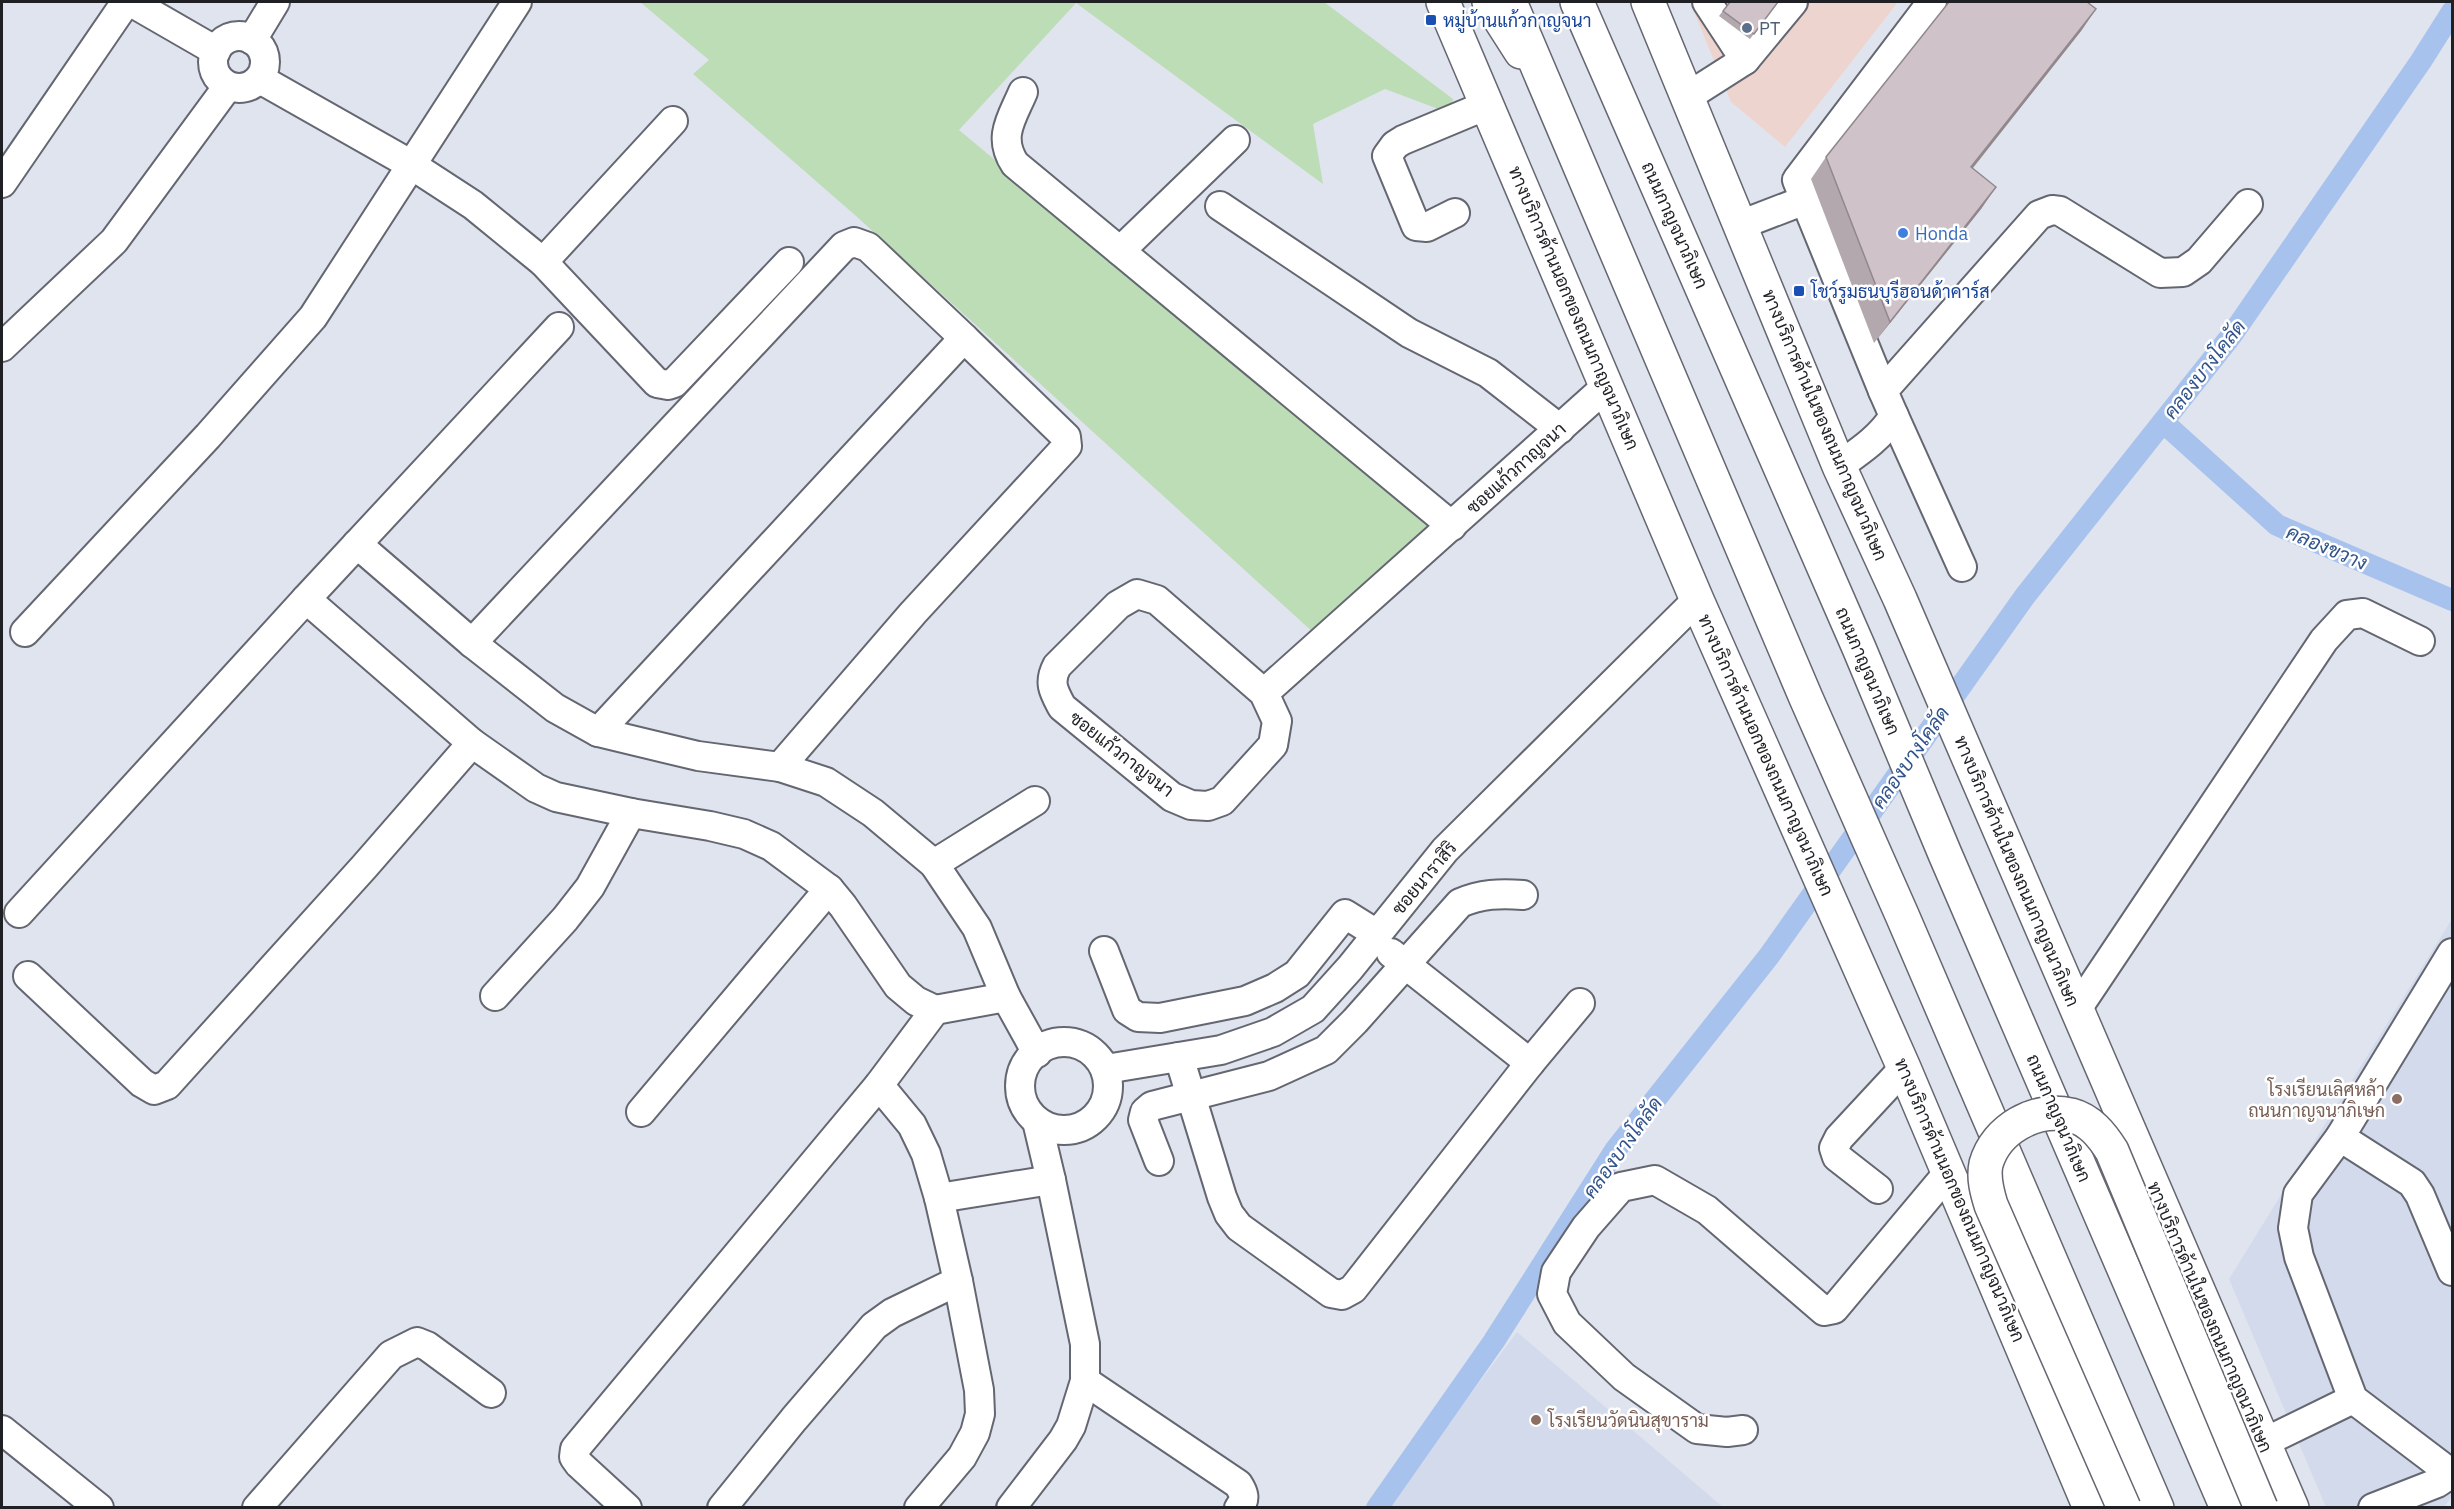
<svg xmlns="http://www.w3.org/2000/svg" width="2454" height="1509" viewBox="0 0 2454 1509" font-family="'IBM Plex Sans',Sarabun,sans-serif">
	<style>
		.commercial { fill: #eed4ce }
		.built { fill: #d3daec }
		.green { fill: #bdddb6 }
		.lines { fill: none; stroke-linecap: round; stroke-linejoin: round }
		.canal { stroke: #a7c2ed; stroke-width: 22 }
		.minor-casing { stroke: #646771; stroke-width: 32 }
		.major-casing { stroke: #646771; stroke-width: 36 }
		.highway-casing { stroke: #646771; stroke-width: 36 }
		.minor { stroke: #fff; stroke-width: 28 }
		.major { stroke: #fff; stroke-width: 33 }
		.highway { stroke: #fff; stroke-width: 33 }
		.major-bridge-casing { stroke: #646771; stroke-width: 36; stroke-linecap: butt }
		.major-bridge { stroke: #fff; stroke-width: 33 }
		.wall { fill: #b2a8ad }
		.shaded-wall { fill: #91888d }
		.building { fill: #cfc3c9; stroke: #91888d; stroke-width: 1.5 }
		.transit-dot { fill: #1a4fb4; stroke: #fff; stroke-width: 2 }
		.service-dot { fill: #5c6f8a; stroke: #fff; stroke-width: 2 }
		.shop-dot { fill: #3f7fe0; stroke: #fff; stroke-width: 2 }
		.education-dot { fill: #8d6e63; stroke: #fff; stroke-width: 2 }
		.labels { text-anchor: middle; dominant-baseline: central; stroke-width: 5; stroke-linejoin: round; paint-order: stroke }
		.transit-label { font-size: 18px; fill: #164399; stroke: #fff; text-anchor: start }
		.service-label { font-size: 18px; fill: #4e5e75; stroke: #fff; text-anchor: start }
		.street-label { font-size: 18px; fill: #1f2024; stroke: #fff }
		.shop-label { font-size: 18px; fill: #366cbe; stroke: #fff; text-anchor: start }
		.education-label { font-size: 18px; fill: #785e54; stroke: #fff; text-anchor: end }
		.water-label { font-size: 20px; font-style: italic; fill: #32548a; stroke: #fff }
	</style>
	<rect width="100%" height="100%" fill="#e0e4ef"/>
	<path class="commercial" d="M1690,2H1898L1785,147L1731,102Z"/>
	<g class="built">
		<path d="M2452,919V1496L2444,1507H2326L2229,1279Z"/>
		<path d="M1517,1332L1723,1507H1386Z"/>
	</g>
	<path class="green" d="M640,2H1324L1453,99L1449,113L1385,89L1313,124L1323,184L1076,3L959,130L1434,524L1316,635L856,216L693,74L709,60Z"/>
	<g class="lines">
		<g class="canal">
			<path d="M2163,422L2277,525L2452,600"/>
			<path d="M1377,1508L1494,1341L1616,1149L1769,956L2025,596L2231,336L2421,61L2452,12"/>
		</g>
		<g class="minor-casing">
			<g id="minor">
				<path d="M131,2L216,51"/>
				<path d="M1707,2L1745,60"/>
				<circle cx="239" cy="62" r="26"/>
				<path d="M252,40L275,2"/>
				<path d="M260,79L410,164L473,205L543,262L657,383L668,385L674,383L789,262"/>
				<path d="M1023,92C1012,118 997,137 1015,164L1452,526"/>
				<path d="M1687,97L1745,60L1793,2"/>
				<path d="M2,183L126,2"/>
				<path d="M1805,200L1883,391"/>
				<path d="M1220,206L1409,333L1488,373L1560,429"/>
				<path d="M1455,213L1427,227L1416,226L1387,156L1395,145L1403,140L1487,105"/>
				<path d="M1740,225L1805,200L1797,180L1932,2"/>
				<path d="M1120,251L1235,140"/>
				<path d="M543,262L673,121"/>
				<path d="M2,347L114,241L228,86"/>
				<path d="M1894,416L1962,567"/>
				<path d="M1839,466C1860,451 1880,438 1894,416L1883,391L2039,215L2052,210L2060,211L2160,273L2183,272L2199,261L2248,204"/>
				<path d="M357,544L472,643L555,708L598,732L964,338L1066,437L1067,446L913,613L780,767L826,782L873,813L934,864L977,928L1006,997"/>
				<path d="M306,599L559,327"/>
				<path d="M25,632L208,436L313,317L517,2"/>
				<path d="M472,643L844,246L854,242L868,247L964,338"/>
				<path d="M1264,693L1277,721L1273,745L1222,801L1208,806L1191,805L1172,797L1062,707C1054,692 1048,683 1057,666L1118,605L1137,594L1157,600L1264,693L1607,386"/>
				<path d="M598,732L698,756L780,767"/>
				<path d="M934,864L1035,801"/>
				<path d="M19,913L306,599L472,743"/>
				<path d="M1104,951L1127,1010L1138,1017L1160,1018L1245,1001L1275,988L1297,974L1345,914L1377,934"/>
				<path d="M1391,953L1530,1063"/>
				<path d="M28,976L142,1083L154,1090L167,1085L364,867L472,743L536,788L556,797L631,813"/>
				<path d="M495,996L565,919L590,887L631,813L710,826L744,834L771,846L829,889L843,906L898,986L916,1001L935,1010"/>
				<path d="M2077,1009L2324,640L2347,615L2363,613L2420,641"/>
				<circle cx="1064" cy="1086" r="44"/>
				<path d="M1179,1057L1222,1197L1229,1214L1239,1227L1331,1293L1342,1295L1353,1289L1530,1063L1580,1003"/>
				<path d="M1106,1069L1221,1050L1273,1032L1313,1009L1350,968L1445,850L1697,600"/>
				<path d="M879,1085L912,1125L926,1154L939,1198L958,1281L979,1390L980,1414L975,1433L962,1457L919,1508"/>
				<path d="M641,1112L829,889"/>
				<path d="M2340,1137L2412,1183L2420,1195L2452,1271"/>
				<path d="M1159,1161L1143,1120L1145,1112L1152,1106L1269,1076L1326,1050L1355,1021L1460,903C1481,894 1500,893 1523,895"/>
				<path d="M1878,1189L1837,1157L1834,1148L1839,1138L1904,1068"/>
				<path d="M939,1198L1051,1180"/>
				<path d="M1085,1381L1238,1484C1244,1493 1246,1499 1239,1508"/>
				<path d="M2,1430L99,1508"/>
				<path d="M1743,1430L1727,1432L1697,1429L1624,1377L1567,1323L1552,1294L1556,1272L1586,1227L1621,1187L1655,1180L1707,1210L1824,1311L1834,1309L1948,1173"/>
				<path d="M2265,1442L2353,1399"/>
				<path d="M2452,1474L2353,1399L2299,1257L2293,1228L2298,1194L2340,1137L2452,953"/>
				<path d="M257,1508L391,1355L417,1342L427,1346L491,1393"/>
				<path d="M627,1508L579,1464L574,1457L575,1449L879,1085L935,1010L1006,997L1037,1053"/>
				<path d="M722,1508L794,1419L874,1326L892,1313L958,1281"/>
				<path d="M1011,1508L1063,1440L1071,1426L1085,1381V1344L1051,1180L1037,1121"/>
				<path d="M2373,1508L2437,1483L2452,1473"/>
			</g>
		</g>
		<g class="major-casing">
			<g id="major">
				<path d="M1443,2L1697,600L1904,1068L2090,1508"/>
				<path d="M1489,2L1521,52"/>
				<path d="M1648,2L1839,466L1900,599L2292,1508"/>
			</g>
		</g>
		<g class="highway-casing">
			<g id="highway">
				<path d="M1510,2L1806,698L1902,915L2157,1508"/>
				<path d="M1577,2L1859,648L1945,854L2227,1508"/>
			</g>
		</g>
		<use href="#minor" class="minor"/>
		<use href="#major" class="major"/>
		<use href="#highway" class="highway"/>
		<g class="major-bridge-casing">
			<path id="major-bridge" d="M2124,1508L1991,1205C1987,1192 1983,1178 1986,1164C1996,1129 2035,1107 2071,1115C2090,1120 2102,1135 2112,1151L2261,1508"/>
		</g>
		<use href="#major-bridge" class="major-bridge"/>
	</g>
	<g class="wall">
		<path d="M1730,2H1778L1750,39L1719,16Z"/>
		<path d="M2096,9L2081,31L1973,168L1996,187L1981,209L1874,343L1811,179L1826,157Z"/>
	</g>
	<g class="shaded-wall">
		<path d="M2096,9L2081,31L1956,189L1971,167Z"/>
		<path d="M1996,187L1981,209L1874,343L1890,322Z"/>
	</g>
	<g class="building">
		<path d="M1730,2H1778L1754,34L1723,11Z"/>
		<path d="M1949,2H2087L2096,9L1971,167L1996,187L1890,322L1826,157Z"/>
	</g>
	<g class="transit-dot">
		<rect x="1425" y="14" width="12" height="12" rx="3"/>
		<rect x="1793" y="285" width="12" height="12" rx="3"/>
	</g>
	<circle class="service-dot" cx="1747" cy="28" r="6"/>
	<circle class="shop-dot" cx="1903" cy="233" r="6"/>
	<g class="education-dot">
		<circle cx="2397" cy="1099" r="6"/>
		<circle cx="1536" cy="1420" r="6"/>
	</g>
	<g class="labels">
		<g class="transit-label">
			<text x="1443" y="20">หมู่บ้านแก้วกาญจนา</text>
			<text x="1811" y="291">โชว์รูมธนบุรีฮอนด้าคาร์ส</text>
		</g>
		<g class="service-label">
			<text x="1759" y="28">PT</text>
		</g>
		<g class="street-label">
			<text transform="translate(1675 225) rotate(66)">ถนนกาญจนาภิเษก</text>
			<text transform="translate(1574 308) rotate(67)">ทางบริการด้านนอกของถนนกาญจนาภิเษก</text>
			<text transform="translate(1825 425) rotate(67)">ทางบริการด้านในของถนนกาญจนาภิเษก</text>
			<text transform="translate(1516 468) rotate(-42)">ซอยแก้วกาญจนา</text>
			<text transform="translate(1868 671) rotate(67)">ถนนกาญจนาภิเษก</text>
			<text transform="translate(1122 754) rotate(38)">ซอยแก้วกาญจนา</text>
			<text transform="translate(1766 755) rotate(66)">ทางบริการด้านนอกของถนนกาญจนาภิเษก</text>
			<text transform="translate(2017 871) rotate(67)">ทางบริการด้านในของถนนกาญจนาภิเษก</text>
			<text transform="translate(1424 878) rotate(-50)">ซอยนาราสิริ</text>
			<text transform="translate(2059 1118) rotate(67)">ถนนกาญจนาภิเษก</text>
			<text transform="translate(1960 1200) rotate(67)">ทางบริการด้านนอกของถนนกาญจนาภิเษก</text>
			<text transform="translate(2210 1317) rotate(67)">ทางบริการด้านในของถนนกาญจนาภิเษก</text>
		</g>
		<g class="shop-label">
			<text x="1915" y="233">Honda</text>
		</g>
		<g class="education-label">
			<text x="2385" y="1089">โรงเรียนเลิศหล้า<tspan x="2385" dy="21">ถนนกาญจนาภิเษก</tspan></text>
			<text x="1548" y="1420" text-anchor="start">โรงเรียนวัดนินสุขาราม</text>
		</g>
		<g class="water-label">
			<text transform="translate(2204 369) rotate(-52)">คลองบางโคลัด</text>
			<text transform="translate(2327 547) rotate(23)">คลองขวาง</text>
			<text transform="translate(1910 757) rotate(-55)">คลองบางโคลัด</text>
			<text transform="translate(1622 1147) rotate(-54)">คลองบางโคลัด</text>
		</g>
	</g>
	<rect width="2454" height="1509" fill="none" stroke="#1f2024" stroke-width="6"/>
</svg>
